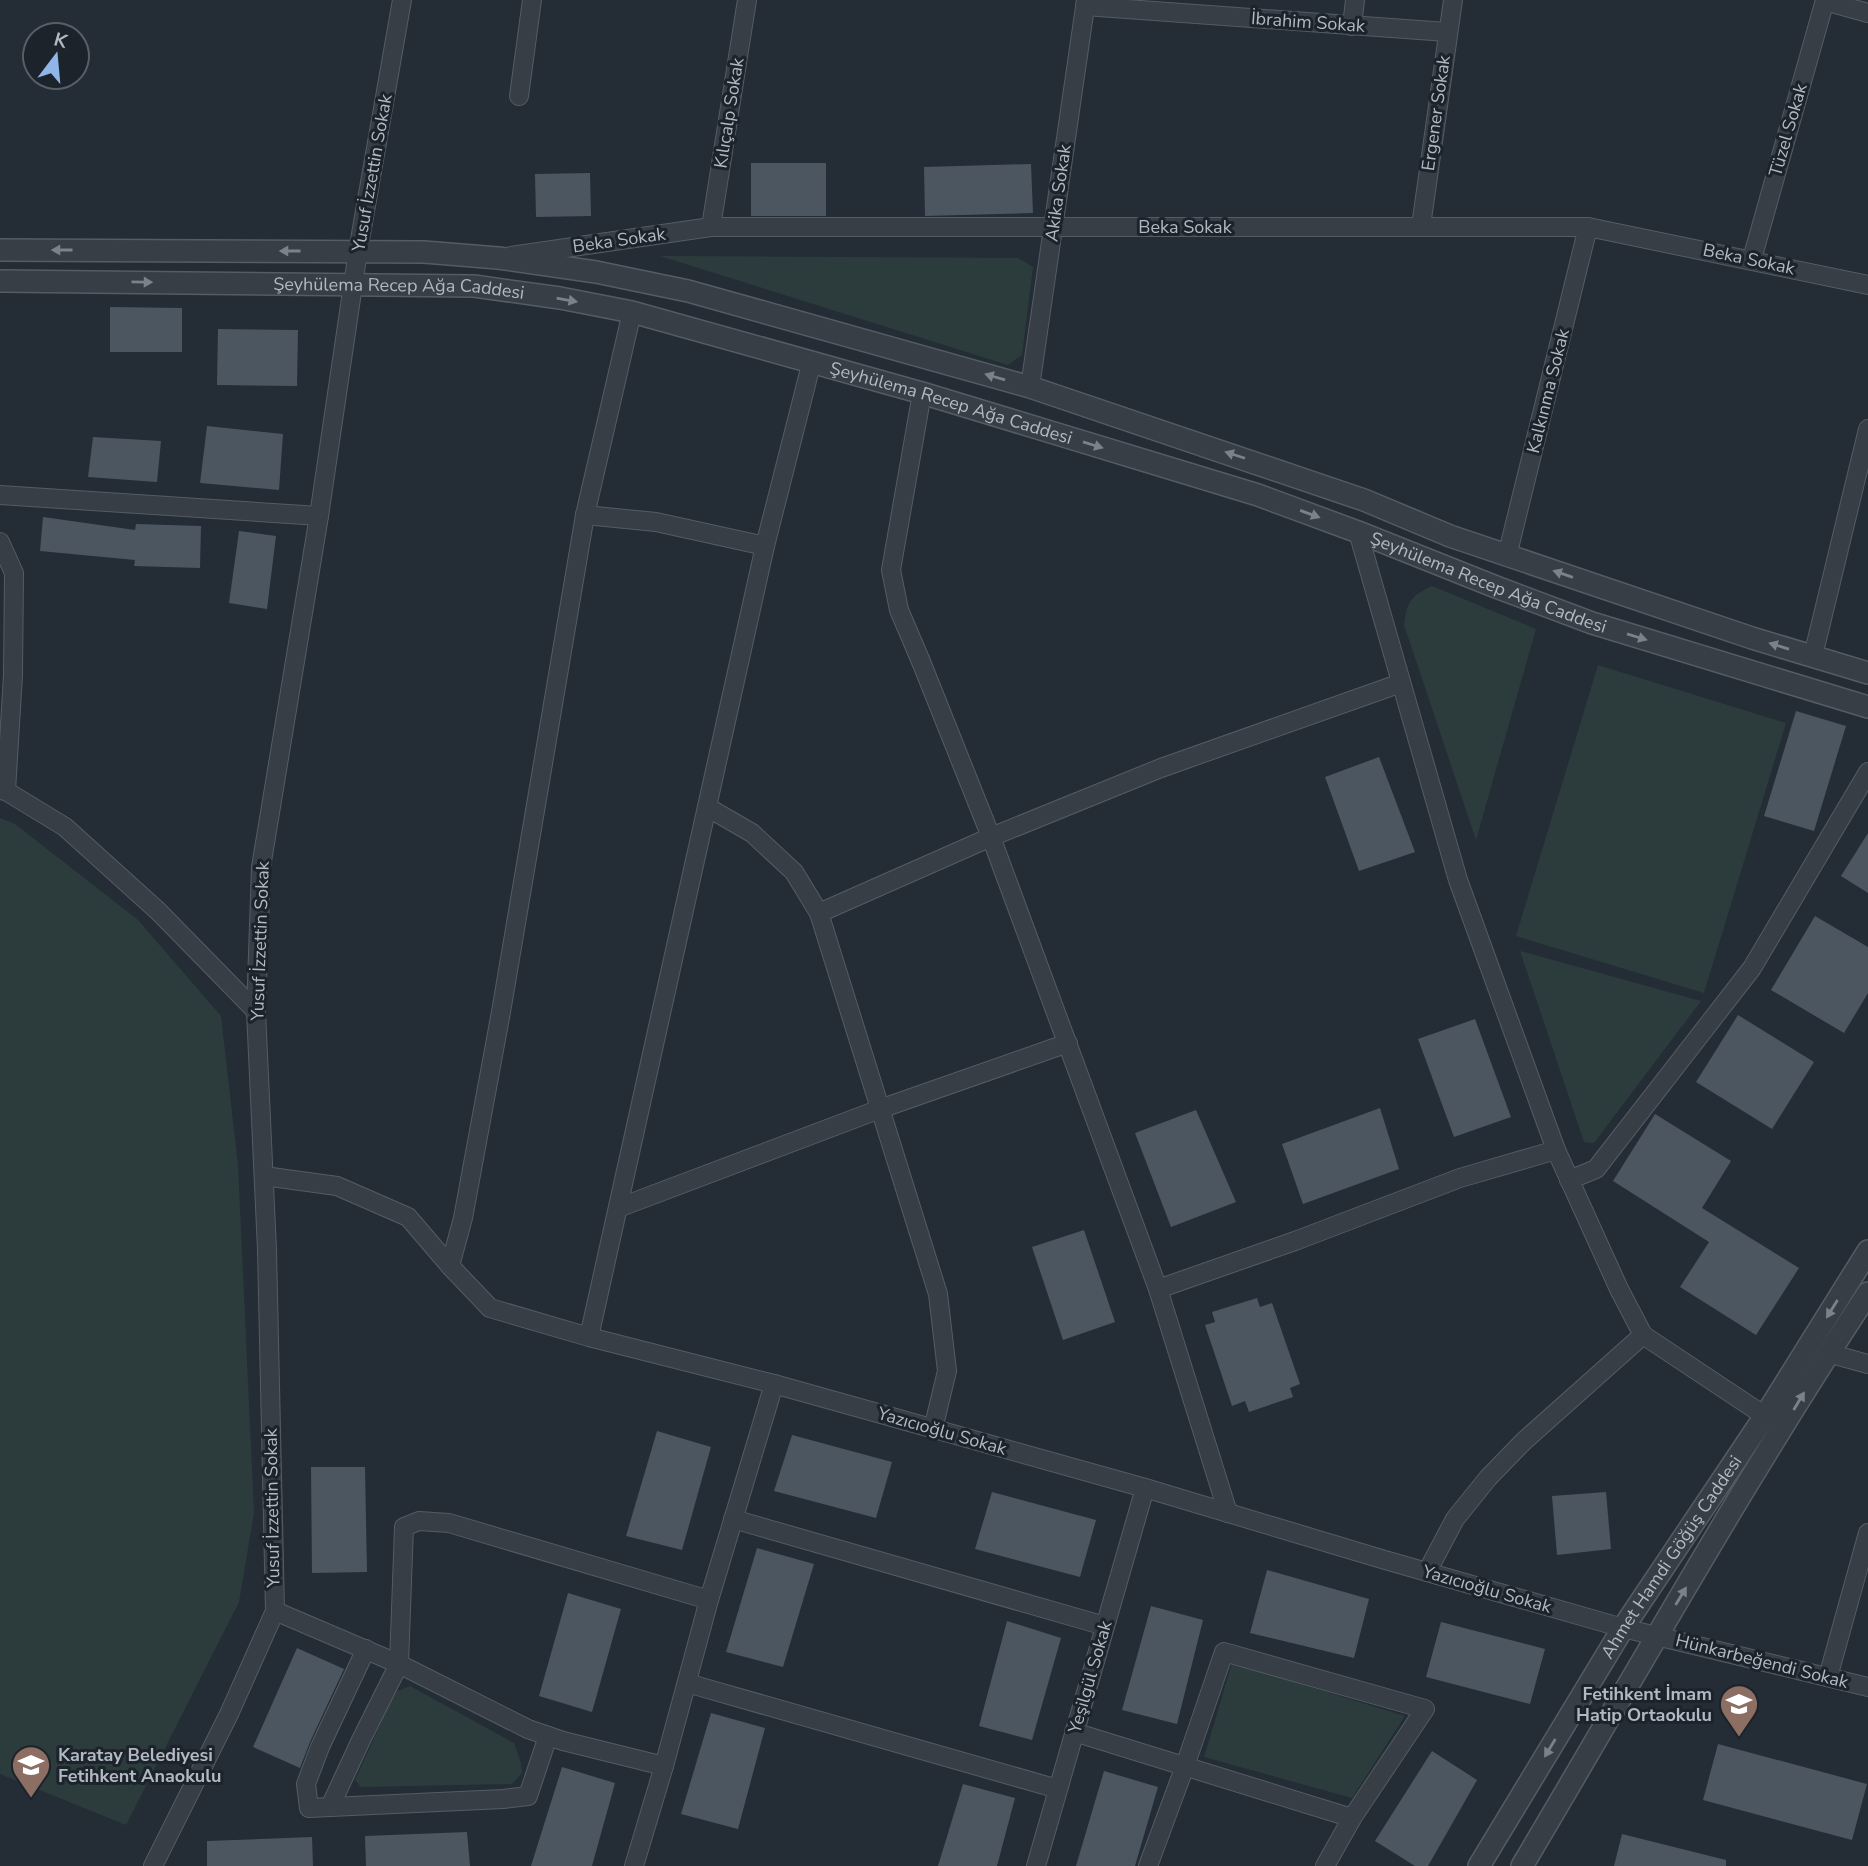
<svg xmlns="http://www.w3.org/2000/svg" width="1868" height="1866" viewBox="0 0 1868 1866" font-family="'Nunito Sans',sans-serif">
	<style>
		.green { fill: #2c3c3c }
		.building { fill: #4c5661 }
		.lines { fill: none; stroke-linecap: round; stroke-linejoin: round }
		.minor-casing { stroke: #555c64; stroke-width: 20 }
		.tertiary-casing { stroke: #555c64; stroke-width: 24 }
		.minor { stroke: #373e46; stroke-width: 18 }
		.tertiary { stroke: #373e46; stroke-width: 21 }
		.oneway { fill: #7b828b }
		.labels { text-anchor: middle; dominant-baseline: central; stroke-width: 6; stroke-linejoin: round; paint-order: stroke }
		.street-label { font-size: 18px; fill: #b2b9c3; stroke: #1c232b }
		.poi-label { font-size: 18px; font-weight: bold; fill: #b2b9c3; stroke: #1c232b; text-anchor: end }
	</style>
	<rect width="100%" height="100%" fill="#242c36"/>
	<g class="green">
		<path d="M660,256L1018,258L1033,267L1022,355L1008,365Z"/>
		<path d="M1432,586L1536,629L1476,840L1404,625C1407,601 1410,597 1432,586Z"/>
		<path d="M1598,665L1786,723L1704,993L1516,936Z"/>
		<path d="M0,818L15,824L138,920L221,1016L238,1165L254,1513L239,1602L126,1825L0,1774Z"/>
		<path d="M1520,951L1701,1001L1594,1143L1584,1142Z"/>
		<path d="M1232,1663L1405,1716L1352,1798L1204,1757Z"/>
		<path d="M410,1686L514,1743L521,1763L522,1773L512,1784L361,1787L355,1780L395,1692Z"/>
	</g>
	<g class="building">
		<rect x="751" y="163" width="75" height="53"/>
		<path d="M1031,164L1033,213L925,216L924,167Z"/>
		<path d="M590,173L591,216L536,217L535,174Z"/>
		<path d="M110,307L182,308V352H110Z"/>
		<path d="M218,329L298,330L297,386L217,385Z"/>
		<path d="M207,426L283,434L279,490L200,483Z"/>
		<path d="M93,437L161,441L157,482L88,477Z"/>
		<path d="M43,517L135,530L136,524L201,526L200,568L134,566L135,560L40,551Z"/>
		<path d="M239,531L276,536L267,609L229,603Z"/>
		<path d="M1796,711L1846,726L1814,831L1764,816Z"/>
		<path d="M1379,757L1415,852L1359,871L1325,777Z"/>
		<path d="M1868,833V893L1841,876Z"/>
		<path d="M1815,916L1868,947V993L1844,1033L1771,990Z"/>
		<path d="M1738,1015L1814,1062L1772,1129L1696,1082Z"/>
		<path d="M1475,1019L1511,1117L1454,1137L1418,1039Z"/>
		<path d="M1380,1108L1399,1169L1303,1204L1282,1144Z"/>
		<path d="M1196,1110L1236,1202L1171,1227L1135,1133Z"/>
		<path d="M1655,1114L1731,1161L1702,1208L1799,1268L1756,1335L1680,1287L1709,1242L1613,1181Z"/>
		<path d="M1084,1230L1115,1322L1063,1340L1032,1247Z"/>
		<path d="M1257,1298L1260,1307L1272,1303L1300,1384L1290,1388L1293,1397L1249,1412L1245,1401L1232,1406L1205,1325L1215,1322L1212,1312Z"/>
		<path d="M657,1431L711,1447L682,1550L626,1536Z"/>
		<path d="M792,1435L892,1462L876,1518L774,1491Z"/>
		<path d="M311,1467H365L367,1572L312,1573Z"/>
		<path d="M992,1492L1096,1520L1080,1577L975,1549Z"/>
		<path d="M1606,1492L1611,1549L1557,1555L1552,1496Z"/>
		<path d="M757,1548L814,1564L783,1667L726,1652Z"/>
		<path d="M1267,1570L1369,1599L1354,1658L1250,1633Z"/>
		<path d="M568,1593L621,1609L592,1712L539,1696Z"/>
		<path d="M1151,1606L1203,1620L1177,1724L1122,1710Z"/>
		<path d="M1007,1621L1061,1638L1032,1740L979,1726Z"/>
		<path d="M1441,1622L1545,1649L1530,1704L1426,1677Z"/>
		<path d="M297,1648L344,1669L310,1742L300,1768L253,1747Z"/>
		<path d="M711,1713L765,1728L738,1829L681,1814Z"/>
		<path d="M1718,1744L1867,1784L1852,1840L1703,1800Z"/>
		<path d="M1432,1751L1477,1780L1428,1866H1415L1375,1841Z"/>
		<path d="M562,1767L615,1783L592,1866H531Z"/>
		<path d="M1104,1771L1158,1787L1135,1866H1076Z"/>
		<path d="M963,1784L1015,1798L997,1866H938Z"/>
		<path d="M467,1832L470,1866H366L365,1836Z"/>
		<path d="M1622,1834L1726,1860V1866H1614Z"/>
		<path d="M312,1837L313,1866H207V1841Z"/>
	</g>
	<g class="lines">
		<g class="minor-casing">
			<g id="minor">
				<path d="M1825,1L1868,13"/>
				<path d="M1085,6L1447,32"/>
				<path d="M1352,26L1355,0"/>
				<path d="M519,96L532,0"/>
				<path d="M1421,226L1453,0"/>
				<path d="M711,227L747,0"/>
				<path d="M511,256L711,227H1588L1868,285"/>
				<path d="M1752,259L1825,0"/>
				<path d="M1030,387L1086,0"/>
				<path d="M922,393L891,570L899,610L922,664L991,837L1158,1289L1228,1513"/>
				<path d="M0,495L319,516"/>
				<path d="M585,515L656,522L765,546"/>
				<path d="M1358,532L1458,880L1556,1150L1619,1289L1643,1335L1765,1416"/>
				<path d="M0,542L14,573L13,675L6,791"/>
				<path d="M1507,556L1588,227"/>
				<path d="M1813,656L1868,429"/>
				<path d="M0,790L6,791L65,827L158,911L256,1011"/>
				<path d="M707,807L752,833L794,872L819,913L938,1294L947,1371L933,1429"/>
				<path d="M819,913L991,837L1161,768L1401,683"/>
				<path d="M264,1176L337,1186L408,1217L450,1266L490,1308L589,1337L774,1384L1145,1488L1385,1560L1623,1628L1868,1687"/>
				<path d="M1569,1180L1596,1169L1752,968L1868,772"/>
				<path d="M618,1208L880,1109L1068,1043"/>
				<path d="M450,1266L463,1218L501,1012L585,515L632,312"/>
				<path d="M1158,1289L1295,1241L1460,1178L1556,1150"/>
				<path d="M589,1337L765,546L812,361"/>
				<path d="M1828,1353L1868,1364"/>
				<path d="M733,1519L1105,1626"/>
				<path d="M1427,1572L1455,1519L1488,1478L1524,1441L1643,1335"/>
				<path d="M275,1611L399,1664L528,1729L563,1741L664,1766"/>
				<path d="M366,1649L320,1747L306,1784L309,1808L503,1799L528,1796L548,1736"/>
				<path d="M1828,1677L1868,1533"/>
				<path d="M687,1683L1058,1789"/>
				<path d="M1074,1732L1352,1818L1325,1866"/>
				<path d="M330,1807L361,1740L399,1664L404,1527L419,1521L449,1523L709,1600"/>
				<path d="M153,1866L229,1714L275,1611L267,1250L256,1011L261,867L319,516L358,251L402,0"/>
				<path d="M634,1866L664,1766L709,1600L774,1384"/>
				<path d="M1036,1866L1145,1488"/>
				<path d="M1148,1866L1185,1766L1224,1652L1425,1709L1352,1818"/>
			</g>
		</g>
		<g class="tertiary-casing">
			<g id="tertiary">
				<path d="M0,250L424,252L498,258L596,272L688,291L1030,387L1364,500L1450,536L1752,638L1868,673"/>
				<path id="s1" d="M0,281L474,286L560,298L632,312L922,393L1258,495L1358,532L1496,587L1592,623L1868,707"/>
				<path id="s2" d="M1479,1866L1623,1628L1765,1416L1868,1251"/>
				<path d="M1522,1866C1636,1674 1745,1479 1868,1293"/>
			</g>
		</g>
		<use href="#minor" class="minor"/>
		<use href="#tertiary" class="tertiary"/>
	</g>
	<defs><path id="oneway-solid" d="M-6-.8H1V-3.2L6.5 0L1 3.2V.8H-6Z" transform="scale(1.75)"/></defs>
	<g class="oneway">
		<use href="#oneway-solid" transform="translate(62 250) rotate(-180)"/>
		<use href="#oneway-solid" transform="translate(290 251) rotate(-180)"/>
		<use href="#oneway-solid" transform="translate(142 282) rotate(1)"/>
		<use href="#oneway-solid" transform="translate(567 300) rotate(10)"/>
		<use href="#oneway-solid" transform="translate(995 377) rotate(-164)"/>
		<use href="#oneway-solid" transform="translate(1093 445) rotate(17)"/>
		<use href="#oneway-solid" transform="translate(1235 455) rotate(-162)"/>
		<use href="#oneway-solid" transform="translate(1310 514) rotate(20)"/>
		<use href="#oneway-solid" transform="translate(1563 574) rotate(-161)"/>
		<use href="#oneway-solid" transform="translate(1637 637) rotate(17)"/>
		<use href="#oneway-solid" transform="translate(1779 646) rotate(-163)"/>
		<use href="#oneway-solid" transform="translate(1832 1309) rotate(122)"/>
		<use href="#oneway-solid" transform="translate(1799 1401) rotate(-59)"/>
		<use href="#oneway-solid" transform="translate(1681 1596) rotate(-59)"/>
		<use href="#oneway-solid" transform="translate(1550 1748) rotate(121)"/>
	</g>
	<defs>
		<g id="school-pin" transform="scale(2.0125)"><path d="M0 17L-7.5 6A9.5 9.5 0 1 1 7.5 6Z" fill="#8d6e63" stroke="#1c232b"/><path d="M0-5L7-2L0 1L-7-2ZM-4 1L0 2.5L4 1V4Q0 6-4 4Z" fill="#fff"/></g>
	</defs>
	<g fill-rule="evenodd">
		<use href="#school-pin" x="1739" y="1704"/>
		<use href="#school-pin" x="31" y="1765"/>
	</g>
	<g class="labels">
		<g class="street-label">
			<text transform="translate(1308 22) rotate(4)">İbrahim Sokak</text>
			<text transform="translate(729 113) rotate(-81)">Kılıçalp Sokak</text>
			<text transform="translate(1436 113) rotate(-82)">Ergener Sokak</text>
			<text transform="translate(1788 130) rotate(-74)">Tüzel Sokak</text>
			<text transform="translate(372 173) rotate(-80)">Yusuf İzzettin Sokak</text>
			<text transform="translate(1058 193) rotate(-82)">Akika Sokak</text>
			<text x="1185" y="227">Beka Sokak</text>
			<text transform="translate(619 240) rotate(-8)">Beka Sokak</text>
			<text transform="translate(1749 259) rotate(12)">Beka Sokak</text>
			<text stroke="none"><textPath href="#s1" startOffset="399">Şeyhülema Recep Ağa Caddesi</textPath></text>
			<text transform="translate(1548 391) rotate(-76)">Kalkınma Sokak</text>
			<text stroke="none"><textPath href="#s1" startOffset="966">Şeyhülema Recep Ağa Caddesi</textPath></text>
			<text stroke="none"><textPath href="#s1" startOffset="1533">Şeyhülema Recep Ağa Caddesi</textPath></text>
			<text transform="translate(260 941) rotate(-88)">Yusuf İzzettin Sokak</text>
			<text transform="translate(942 1431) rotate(16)">Yazıcıoğlu Sokak</text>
			<text transform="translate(272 1508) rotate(-91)">Yusuf İzzettin Sokak</text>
			<text stroke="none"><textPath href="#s2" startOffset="364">Ahmet Hamdi Göğüş Caddesi</textPath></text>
			<text transform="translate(1487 1589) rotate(16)">Yazıcıoğlu Sokak</text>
			<text transform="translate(1762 1661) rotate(14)">Hünkarbeğendi Sokak</text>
			<text transform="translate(1090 1677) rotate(-74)">Yeşilgül Sokak</text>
		</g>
		<g class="poi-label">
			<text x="1712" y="1694">Fetihkent İmam<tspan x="1712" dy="21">Hatip Ortaokulu</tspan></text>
			<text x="58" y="1755" text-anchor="start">Karatay Belediyesi<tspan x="58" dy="21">Fetihkent Anaokulu</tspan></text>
		</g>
	</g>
	<g transform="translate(56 56) rotate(16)"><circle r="33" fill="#1c232b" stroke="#585f68" stroke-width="2"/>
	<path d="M0-5L12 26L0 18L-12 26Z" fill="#90b5e9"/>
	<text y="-10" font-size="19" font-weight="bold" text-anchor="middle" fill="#b2b9c3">K</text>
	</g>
</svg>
